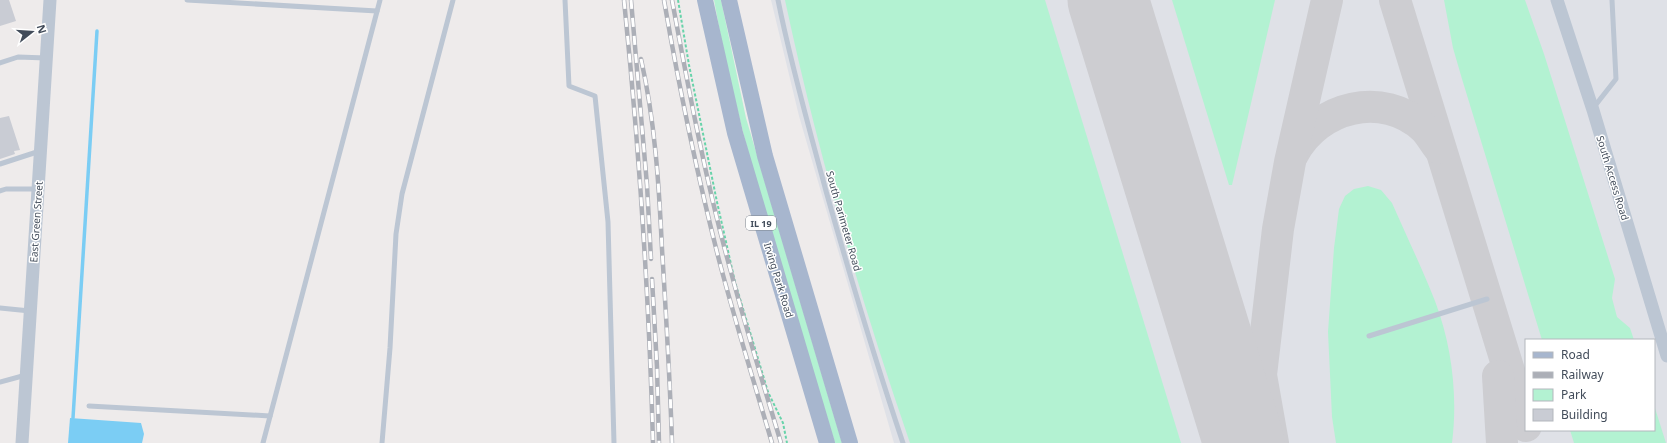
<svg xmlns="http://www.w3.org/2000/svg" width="1667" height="443" viewBox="0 0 1667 443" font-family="'Noto Sans',sans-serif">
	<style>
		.airport { fill: #dfe1e7; fill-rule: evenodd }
		.green { fill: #b3f2d2 }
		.water { fill: #7bcdf4 }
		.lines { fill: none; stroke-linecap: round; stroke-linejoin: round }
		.stream { stroke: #7bcdf4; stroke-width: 3.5 }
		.taxiway { stroke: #cdcdd1; stroke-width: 32 }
		.runway { stroke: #cdcdd1; stroke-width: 81 }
		.building { fill: #c9ccd4 }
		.path { stroke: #68d3aa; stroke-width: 2; stroke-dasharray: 3 2; stroke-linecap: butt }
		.service { stroke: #bcc6d3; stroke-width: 5 }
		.tertiary { stroke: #bcc6d3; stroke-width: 13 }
		.primary { stroke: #a7b6ce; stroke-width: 16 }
		.rail-casing { stroke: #acafb7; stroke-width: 4.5 }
		.rail { stroke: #fff; stroke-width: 3; stroke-dasharray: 9; stroke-linecap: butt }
		.labels { text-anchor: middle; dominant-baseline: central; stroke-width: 3; stroke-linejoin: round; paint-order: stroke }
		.shield { fill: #fff; stroke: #7b828c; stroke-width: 1 }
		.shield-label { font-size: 9px; font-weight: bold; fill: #424c5a }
		.street-label { font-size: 10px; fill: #424c5a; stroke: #fff }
	</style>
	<rect width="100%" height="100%" fill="#eeebeb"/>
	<path class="airport" d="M771,0H1667V443H894L799,116ZM1526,340H1654V430H1526Z"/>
	<g class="green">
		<path d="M714,0H721L746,118L842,443H835C791,297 741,151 714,0Z"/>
		<path d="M785,0H1045L1181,443H910C860,298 817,150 785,0Z"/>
		<path d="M1172,0H1275L1232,185H1229Z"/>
		<path d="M1444,0H1525L1544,54L1615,279L1612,298L1617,317L1630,328L1634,340H1542L1462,79L1453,48Z"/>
		<path d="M1368,186L1381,190L1392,203C1406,235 1422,268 1435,301C1452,346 1458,396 1452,443H1336L1332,417L1328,332L1334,248L1339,209L1345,196L1354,189Z"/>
		<path d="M1654,405L1666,443H1574L1570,430H1654Z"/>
	</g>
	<path class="water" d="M70,418L141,423L144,434L142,443H68Z"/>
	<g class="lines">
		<path class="stream" d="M73,418L97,31"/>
		<g class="taxiway">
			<path d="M1395,0L1526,426"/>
			<path d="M1293,154C1318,106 1383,90 1424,128C1430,134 1434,142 1439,148"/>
			<path d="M1498,376L1502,443"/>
			<path d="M1273,443L1261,375L1278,229L1290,162L1327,0"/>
		</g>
		<path class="runway" d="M1108,0L1244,443"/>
	</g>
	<g class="building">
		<path d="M0,0H9L16,21L0,26Z"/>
		<path d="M9,116L20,150L14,151L15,154L0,159V118Z"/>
	</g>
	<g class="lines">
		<path class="path" d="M678,0L689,65L717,202L735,282L768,392L783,423L787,443"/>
		<g class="service">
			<path d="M187,0L377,11"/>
			<path d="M565,0L569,86L595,96L608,222L614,443"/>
			<path d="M778,0C791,65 809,128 826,191C850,276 875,360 903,443"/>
			<path d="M0,63L18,57L46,58"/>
			<path d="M1594,107L1616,79L1612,0"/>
			<path d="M0,164L40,151"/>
			<path d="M0,191L6,189H37"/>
			<path d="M0,308L30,311"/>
			<path d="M1369,336L1487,299"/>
			<path d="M0,382L26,375"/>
			<path d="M89,406L270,416"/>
			<path d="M263,443L380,0"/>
			<path d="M382,443L390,348L396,234L402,194L453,0"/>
		</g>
		<g class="tertiary">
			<path d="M1557,0L1593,110L1667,356"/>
			<path d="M22,443L50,0"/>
		</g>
		<g class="primary">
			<path d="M705,0L735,133L827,443"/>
			<path d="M729,0L765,156L850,443"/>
		</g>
		<g class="rail-casing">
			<g id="rail">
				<path d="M624,0C639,147 649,295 653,443"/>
				<path d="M631,0L647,185L651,259"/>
				<path d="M664,0C679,87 697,174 719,260C735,321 754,382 772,443"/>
				<path d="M672,0C689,91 706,183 731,272C746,329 764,386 781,443"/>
				<path d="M641,59C655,121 659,185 662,249C666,314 670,378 672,443"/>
				<path d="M652,279L657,367L659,443"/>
			</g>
		</g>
		<use href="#rail" class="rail"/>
	</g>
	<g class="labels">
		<rect class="shield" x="746" y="216" width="30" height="14" rx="3"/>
		<g class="shield-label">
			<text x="761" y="223">IL 19</text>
		</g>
		<g class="street-label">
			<text transform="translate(1613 178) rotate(73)">South Access Road</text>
			<text transform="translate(844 221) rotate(74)">South Parimeter Road</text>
			<text transform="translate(36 222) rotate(-86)">East Green Street</text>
			<text transform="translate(779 280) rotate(73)">Irving Park Road</text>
		</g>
	</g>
	<rect x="1525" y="339" width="130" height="92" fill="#ffffff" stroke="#b3b7bd"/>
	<rect x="1533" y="352" width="20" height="6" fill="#a7b6ce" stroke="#b3b7bd"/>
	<text x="1561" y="359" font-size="12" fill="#424c5a">Road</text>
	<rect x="1533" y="372" width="20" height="6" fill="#acafb7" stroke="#b3b7bd"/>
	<text x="1561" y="379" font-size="12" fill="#424c5a">Railway</text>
	<rect x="1533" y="389" width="20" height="12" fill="#b3f2d2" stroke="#b3b7bd"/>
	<text x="1561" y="399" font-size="12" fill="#424c5a">Park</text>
	<rect x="1533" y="409" width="20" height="12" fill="#c9ccd4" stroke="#b3b7bd"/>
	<text x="1561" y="419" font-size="12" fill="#424c5a">Building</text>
	<g transform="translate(32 32) rotate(73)" stroke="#ffffff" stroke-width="3" paint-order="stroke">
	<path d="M0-3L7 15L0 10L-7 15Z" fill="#424c5a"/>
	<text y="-6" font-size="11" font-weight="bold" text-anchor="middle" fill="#424c5a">N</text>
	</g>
</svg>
